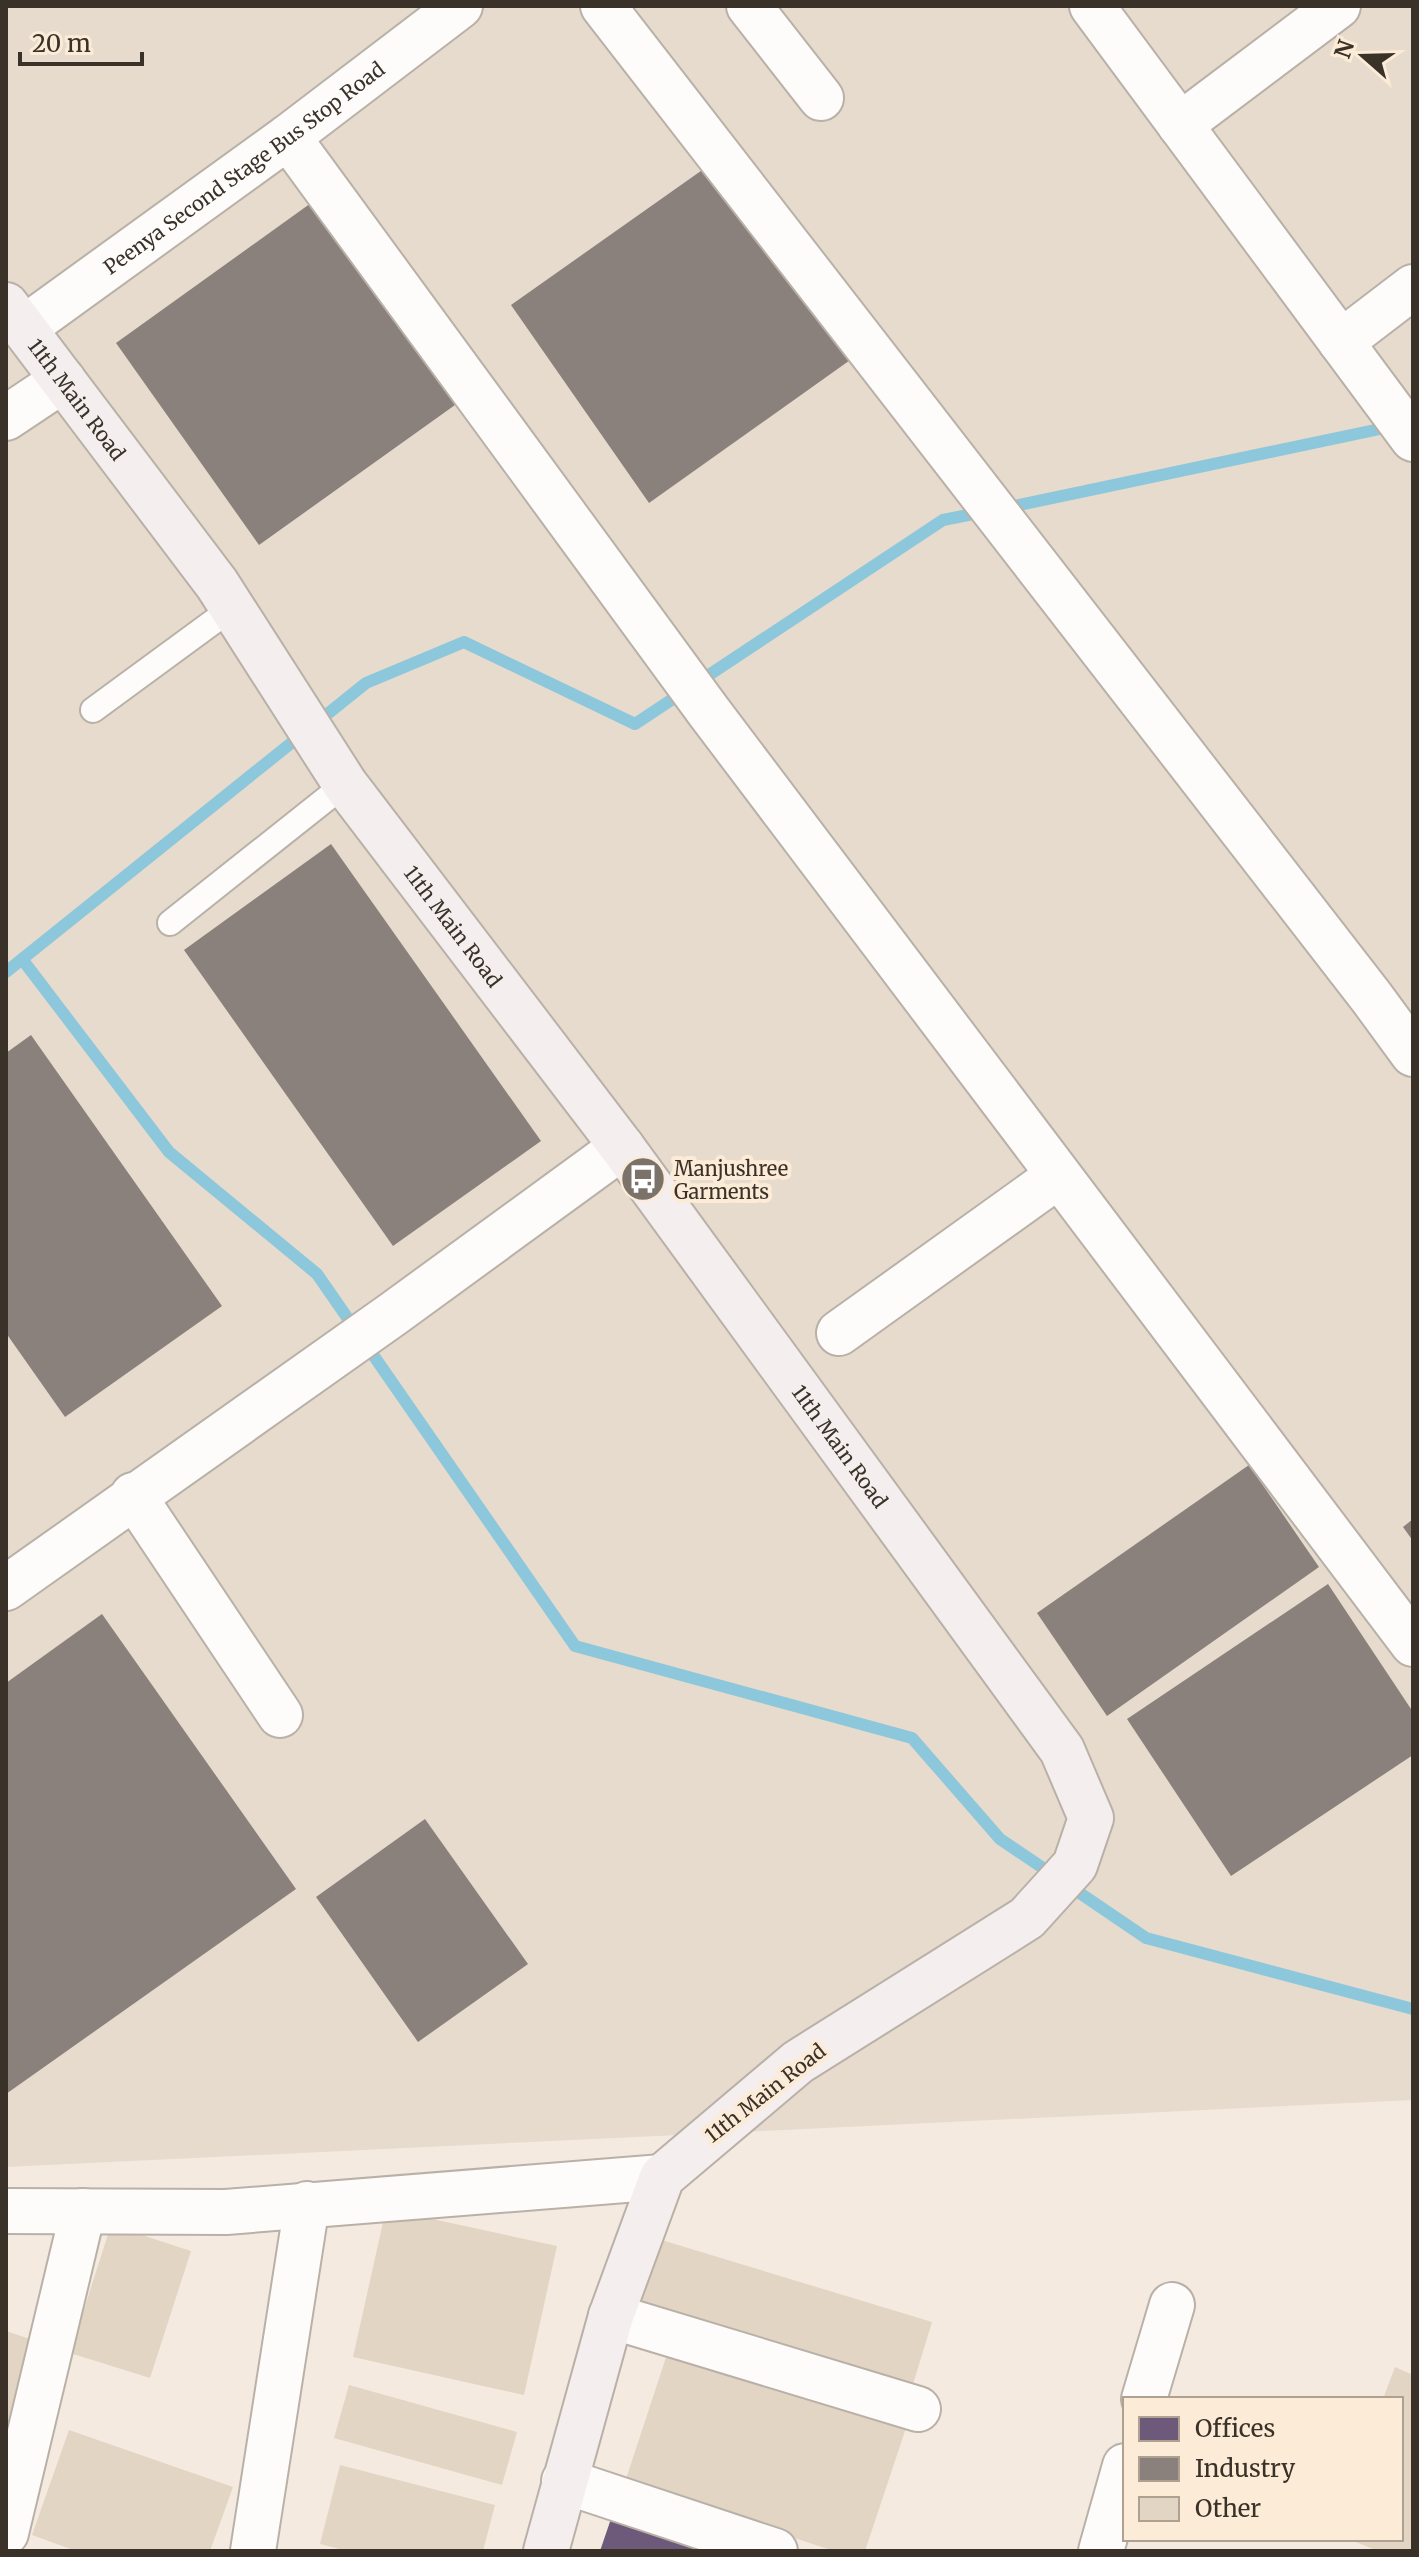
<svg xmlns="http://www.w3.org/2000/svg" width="1419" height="2557" viewBox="0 0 1419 2557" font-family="Merriweather,serif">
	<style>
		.industrial { fill: #e6dbcc }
		.offices { fill: #6d597a }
		.industry { fill: #8a817c }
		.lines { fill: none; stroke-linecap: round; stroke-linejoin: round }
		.stream { stroke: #8cc7db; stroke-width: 12 }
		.building { fill: #e3d5c4 }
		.lane-casing { stroke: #b9b1a8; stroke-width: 28 }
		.street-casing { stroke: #b9b1a8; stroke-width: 48 }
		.secondary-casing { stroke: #b9b1a8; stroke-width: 48 }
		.lane { stroke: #fdfcfa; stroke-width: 24 }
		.street { stroke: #fdfcfa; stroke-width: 44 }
		.secondary { stroke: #f4efee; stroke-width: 44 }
		.labels { text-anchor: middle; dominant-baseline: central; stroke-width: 8; stroke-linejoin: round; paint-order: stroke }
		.street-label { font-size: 20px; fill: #3a3229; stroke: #fcebd7 }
		.poi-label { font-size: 20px; fill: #3a3229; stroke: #fcebd7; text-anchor: start }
	</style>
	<rect width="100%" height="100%" fill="#f4eadf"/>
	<path class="industrial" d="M6,6H1413V2100L6,2167Z"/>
	<path class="offices" d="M614,2510L729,2551H600Z"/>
	<g class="industry">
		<path d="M715,161L853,358L649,503L511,305Z"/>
		<path d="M318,198L462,400L259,545L116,343Z"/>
		<path d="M331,844L541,1141L393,1246L184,950Z"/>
		<path d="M31,1035L222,1306L65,1417L6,1333V1053Z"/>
		<path d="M1249,1465L1319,1567L1107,1716L1037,1613Z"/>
		<path d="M1413,1519V1541L1403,1527Z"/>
		<path d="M1328,1584L1413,1712V1755L1231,1876L1127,1719Z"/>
		<path d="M102,1614L296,1889L6,2094V1683Z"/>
		<path d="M425,1819L528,1964L418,2042L316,1897Z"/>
	</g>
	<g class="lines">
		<g class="stream">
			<path d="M1005,508L1394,426"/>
			<path d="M22,959L169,1152L317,1274L575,1646L912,1738L1000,1839L1146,1938L1413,2009"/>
			<path d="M6,972L366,683L464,642L635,724L943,520L983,512"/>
		</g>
	</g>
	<g class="building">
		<path d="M386,2209L557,2246L524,2395L353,2357Z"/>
		<path d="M111,2225L191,2251L150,2378L70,2353Z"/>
		<path d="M655,2238L932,2322L910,2394L632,2311Z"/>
		<path d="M6,2331L42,2343L6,2451Z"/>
		<path d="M671,2342L908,2422L865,2551H834L625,2482Z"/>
		<path d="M1395,2367L1413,2375V2551H1378L1348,2539H1401V2399H1383Z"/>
		<path d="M349,2385L517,2432L502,2485L334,2438Z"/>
		<path d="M69,2430L233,2487L210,2551H76L32,2535Z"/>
		<path d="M340,2465L495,2505L483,2551H347L320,2544Z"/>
	</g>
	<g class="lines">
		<g class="lane-casing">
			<g id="lane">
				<path d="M93,710L232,608"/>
				<path d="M170,923L345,784"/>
			</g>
		</g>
		<g class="street-casing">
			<g id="street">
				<path d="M603,6L1372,998L1413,1054"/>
				<path d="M749,6L821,98"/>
				<path d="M1092,6L1413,439"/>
				<path d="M1180,125L1338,6"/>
				<path d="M288,137L709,712L1413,1644"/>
				<path id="s1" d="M24,328L288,137L460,6"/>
				<path d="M1341,342L1413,287"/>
				<path d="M6,418L63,380"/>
				<path d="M839,1333L1058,1176"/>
				<path d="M133,1495L280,1715"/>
				<path d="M6,1588L393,1314L622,1147"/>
				<path d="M6,2211L226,2212L662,2177"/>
				<path d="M611,2316L918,2409"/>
				<path d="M1144,2399L1172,2305"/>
				<path d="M564,2481L775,2551"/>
				<path d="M6,2533L83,2211"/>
				<path d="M253,2551L307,2204"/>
				<path d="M1101,2551L1125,2466"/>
			</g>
		</g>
		<g class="secondary-casing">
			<g id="secondary">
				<path id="s2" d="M6,305L217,584L345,784L622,1147L1062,1750L1091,1818L1075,1865L1027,1918L798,2062L662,2177L611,2316L546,2551"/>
			</g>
		</g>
		<use href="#lane" class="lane"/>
		<use href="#street" class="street"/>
		<use href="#secondary" class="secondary"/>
	</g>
	<defs>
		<g id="bus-disc" transform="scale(2.3)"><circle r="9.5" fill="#7b7269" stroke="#fcebd7"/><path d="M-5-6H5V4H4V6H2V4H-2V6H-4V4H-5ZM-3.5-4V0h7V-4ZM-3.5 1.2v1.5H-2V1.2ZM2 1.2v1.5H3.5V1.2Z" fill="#fff"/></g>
	</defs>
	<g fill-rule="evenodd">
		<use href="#bus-disc" x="643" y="1179"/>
	</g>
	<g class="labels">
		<g class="street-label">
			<text stroke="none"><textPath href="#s1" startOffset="272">Peenya Second Stage Bus Stop Road</textPath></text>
			<text stroke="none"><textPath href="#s2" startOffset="118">11th Main Road</textPath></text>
			<text stroke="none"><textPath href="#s2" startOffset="766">11th Main Road</textPath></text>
			<text stroke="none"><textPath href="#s2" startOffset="1414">11th Main Road</textPath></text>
			<text transform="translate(765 2093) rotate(-38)">11th Main Road</text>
		</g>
		<g class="poi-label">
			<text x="674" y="1168">Manjushree<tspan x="674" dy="23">Garments</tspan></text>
		</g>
	</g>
	<rect width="1419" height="2557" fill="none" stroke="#3a3229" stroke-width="16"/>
	<rect x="1123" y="2397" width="280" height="144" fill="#fcebd7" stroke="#aea191" stroke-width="2"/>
	<rect x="1139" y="2417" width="40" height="24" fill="#6d597a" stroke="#aea191" stroke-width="2"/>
	<text x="1195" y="2437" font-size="24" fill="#3a3229">Offices</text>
	<rect x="1139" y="2457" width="40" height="24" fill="#8a817c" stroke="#aea191" stroke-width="2"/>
	<text x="1195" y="2477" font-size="24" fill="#3a3229">Industry</text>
	<rect x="1139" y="2497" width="40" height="24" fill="#e3d5c4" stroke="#aea191" stroke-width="2"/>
	<text x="1195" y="2517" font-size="24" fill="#3a3229">Other</text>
	<g transform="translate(1363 56) rotate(290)" stroke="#fcebd7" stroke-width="6" paint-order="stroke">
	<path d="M0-6L14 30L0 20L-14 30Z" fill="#3a3229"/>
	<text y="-12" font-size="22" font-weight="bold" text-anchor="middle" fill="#3a3229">N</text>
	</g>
	<path d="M20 52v12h122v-12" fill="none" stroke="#3a3229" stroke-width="4"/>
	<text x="32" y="52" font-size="24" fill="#3a3229" stroke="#fcebd7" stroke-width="6" paint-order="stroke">20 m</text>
</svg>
